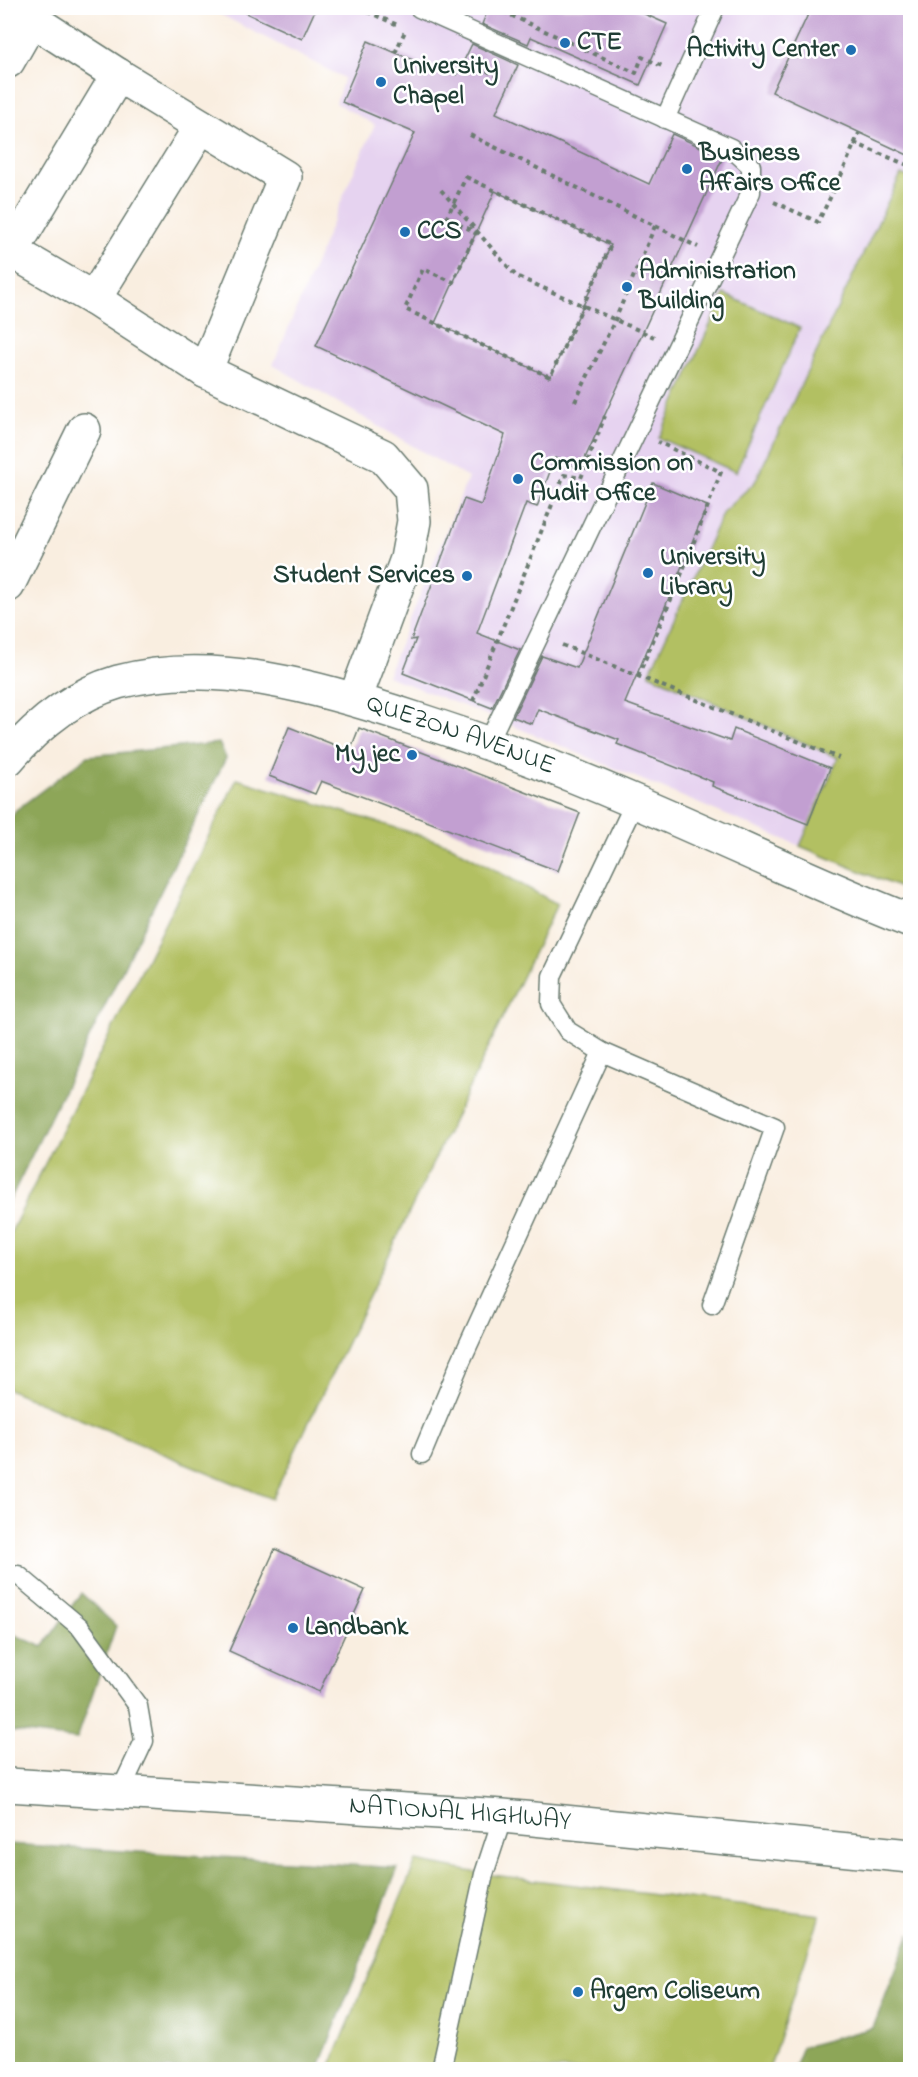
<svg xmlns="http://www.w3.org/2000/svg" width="918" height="2077" viewBox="0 0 918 2077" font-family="'Indie Flower',sans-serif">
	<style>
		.built { fill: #e6d3f0 }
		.green { fill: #b2c062; stroke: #687e4b; stroke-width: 1.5 }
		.forest { fill: #8da658; stroke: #567246; stroke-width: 1.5 }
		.building { fill: #c29fd1; fill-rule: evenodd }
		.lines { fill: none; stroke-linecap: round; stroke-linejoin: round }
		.lane-casing { stroke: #6b7b70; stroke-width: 21 }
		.street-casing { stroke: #6b7b70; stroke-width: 36 }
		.secondary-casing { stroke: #6b7b70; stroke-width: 36 }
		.primary-casing { stroke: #6b7b70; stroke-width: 36 }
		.path { stroke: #6b7b70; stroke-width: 4; stroke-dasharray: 4.5 4.5; stroke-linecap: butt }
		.lane { stroke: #fff; stroke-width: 18 }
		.street { stroke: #fff; stroke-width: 33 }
		.secondary { stroke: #fff; stroke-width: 33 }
		.primary { stroke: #fff; stroke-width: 33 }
		.poi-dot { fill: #1f6fb2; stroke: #fff; stroke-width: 2 }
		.labels { text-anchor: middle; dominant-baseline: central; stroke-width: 5; stroke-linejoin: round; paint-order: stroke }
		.poi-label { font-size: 26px; font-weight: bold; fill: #1f3d34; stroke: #fff; text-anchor: start }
		.street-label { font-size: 26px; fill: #1f3d34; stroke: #fff }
	</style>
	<rect width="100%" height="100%" fill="#fff"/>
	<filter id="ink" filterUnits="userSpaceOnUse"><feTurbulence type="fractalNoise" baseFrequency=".0167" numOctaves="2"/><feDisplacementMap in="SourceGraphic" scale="12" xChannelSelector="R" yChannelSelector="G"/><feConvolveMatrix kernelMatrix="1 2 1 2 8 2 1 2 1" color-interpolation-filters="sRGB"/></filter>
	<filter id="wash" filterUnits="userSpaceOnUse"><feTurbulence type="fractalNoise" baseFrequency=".008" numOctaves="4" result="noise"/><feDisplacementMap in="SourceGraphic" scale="24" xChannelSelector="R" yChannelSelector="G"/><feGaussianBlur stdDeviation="1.35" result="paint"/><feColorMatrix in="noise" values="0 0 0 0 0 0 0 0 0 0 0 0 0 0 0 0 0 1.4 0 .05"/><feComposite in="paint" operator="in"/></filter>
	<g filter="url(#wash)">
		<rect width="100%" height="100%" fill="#f9eee0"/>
		<path class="built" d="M208,8H910V892L499,720L387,676L468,478L273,365L350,180L375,125L336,103L344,78Z"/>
		<g class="green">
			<path d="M901,174L910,178V892L800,846L838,758L649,674L723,512L755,482Z"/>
			<path d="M724,294L800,328L736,472L659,438Z"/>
			<path d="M237,779L448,844L557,904L272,1499L8,1389V1238Z"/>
			<path d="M416,1861L484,1874L820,1915L769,2069L329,2070Z"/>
		</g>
		<g class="forest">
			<path d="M219,743L226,758L8,1204V822L16,810L88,756Z"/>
			<path d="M81,1593L116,1626L77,1739L8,1731V1632L43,1647Z"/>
			<path d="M8,1844L398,1868L318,2069H8Z"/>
			<path d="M910,1933V2069H793L802,2047L873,2028Z"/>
		</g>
		<g id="blocks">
			<g class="building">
				<path d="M235,8H316L302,39Z"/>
				<path d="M489,8H631L667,24L640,85L531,37L528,44L482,24Z"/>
				<path d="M811,8H910V156L772,92Z"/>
				<path d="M368,41L443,73L445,69L457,75L472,44L518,65L496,113L649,184L672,134L723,157L580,469L555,458L537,507L526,503L477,633L520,650L492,708L403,673L416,639L411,640L464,499L481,505L505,435L316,346L415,133L342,102ZM495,191L611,245L550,377L435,323Z"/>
				<path d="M653,483L707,506L625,703L730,741L734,729L830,768L808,824L712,786L713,782L617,744L619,740L538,709L532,724L513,717L542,656L577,668Z"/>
				<path d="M289,727L350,751L359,728L580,813L558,871L321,781L315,794L269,776Z"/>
				<path d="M275,1549L365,1590L319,1692L229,1651Z"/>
			</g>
		</g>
	</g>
	<g filter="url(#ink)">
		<use href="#blocks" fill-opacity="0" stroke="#6b7b70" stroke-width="1.5"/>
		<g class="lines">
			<g class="lane-casing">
				<g id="lane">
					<path d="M419,8L731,148L751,166V192L488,743"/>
					<path d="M665,119L715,8"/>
					<path d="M602,1052L775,1127L712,1305"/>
					<path d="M422,1454L460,1363L602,1052L568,1031L551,1004L552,976L635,802"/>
					<path d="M18,1575L80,1627L138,1706L144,1741L120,1792"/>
					<path d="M441,2070L484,1874L503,1816"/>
				</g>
			</g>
			<g class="street-casing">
				<g id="street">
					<path d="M14,8L118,75L285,177L205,371"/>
					<path d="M8,61L32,19"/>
					<path d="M8,249L94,299L205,371L383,456L411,489L414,521L407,559L355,699"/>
					<path d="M12,251L118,75"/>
					<path d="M94,299L201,126"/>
					<path d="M8,585L84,430"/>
				</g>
			</g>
			<g class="secondary-casing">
				<g id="secondary">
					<path id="s1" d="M8,759C38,724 73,695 118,682C214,656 325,689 416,719C491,743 564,771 636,802C728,841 818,885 910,921"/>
				</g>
			</g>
			<g class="primary-casing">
				<g id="primary">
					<path id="s2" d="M8,1785L503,1816L910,1856"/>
				</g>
			</g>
			<g class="path">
				<path d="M359,8L400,26"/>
				<path d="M495,8L636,73L642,57L662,66"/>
				<path d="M395,53L406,29"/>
				<path d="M471,62L497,76"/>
				<path d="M470,135L698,247"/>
				<path d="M854,143L910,166"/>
				<path d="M466,177L611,245L550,377L405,309L423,269L453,282L476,232L446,219Z"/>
				<path d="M441,190L516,276L654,337"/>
				<path d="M774,202L818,222L840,178L859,133"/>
				<path d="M575,402L615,320L655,226"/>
				<path d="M562,645L839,758"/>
				<path d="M638,676L678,583L721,472L658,442"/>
				<path d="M473,701L564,475L581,478L605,416"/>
			</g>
			<use href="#lane" class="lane"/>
			<use href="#street" class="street"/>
			<use href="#secondary" class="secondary"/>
			<use href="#primary" class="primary"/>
		</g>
	</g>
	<g class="poi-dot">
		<circle cx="565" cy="43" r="6"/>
		<circle cx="851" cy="50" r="6"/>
		<circle cx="381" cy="82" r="6"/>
		<circle cx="687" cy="169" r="6"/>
		<circle cx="405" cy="232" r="6"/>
		<circle cx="627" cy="287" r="6"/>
		<circle cx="518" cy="479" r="6"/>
		<circle cx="648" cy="573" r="6"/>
		<circle cx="467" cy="576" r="6"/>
		<circle cx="412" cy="755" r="6"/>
		<circle cx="293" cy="1628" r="6"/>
		<circle cx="578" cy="1992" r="6"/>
	</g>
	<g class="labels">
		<g class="poi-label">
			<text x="577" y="43">CTE</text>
			<text x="839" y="50" text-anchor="end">Activity Center</text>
			<text x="393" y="67">University<tspan x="393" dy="30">Chapel</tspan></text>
			<text x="699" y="154">Business<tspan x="699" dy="30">Affairs Office</tspan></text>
			<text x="417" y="232">CCS</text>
			<text x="639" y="272">Administration<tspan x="639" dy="30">Building</tspan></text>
			<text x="530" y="464">Commission on<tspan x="530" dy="30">Audit Office</tspan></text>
			<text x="660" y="558">University<tspan x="660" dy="30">Library</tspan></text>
			<text x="455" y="576" text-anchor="end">Student Services</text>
			<text x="400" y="755" text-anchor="end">My jec</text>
			<text x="305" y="1628">Landbank</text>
			<text x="590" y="1992">Argem Coliseum</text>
		</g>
		<g class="street-label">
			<text stroke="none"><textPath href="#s1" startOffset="488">QUEZON AVENUE</textPath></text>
			<text stroke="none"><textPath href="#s2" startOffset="453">NATIONAL HIGHWAY</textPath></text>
		</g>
	</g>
	<rect width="918" height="2077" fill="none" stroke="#fff" stroke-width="30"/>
</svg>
